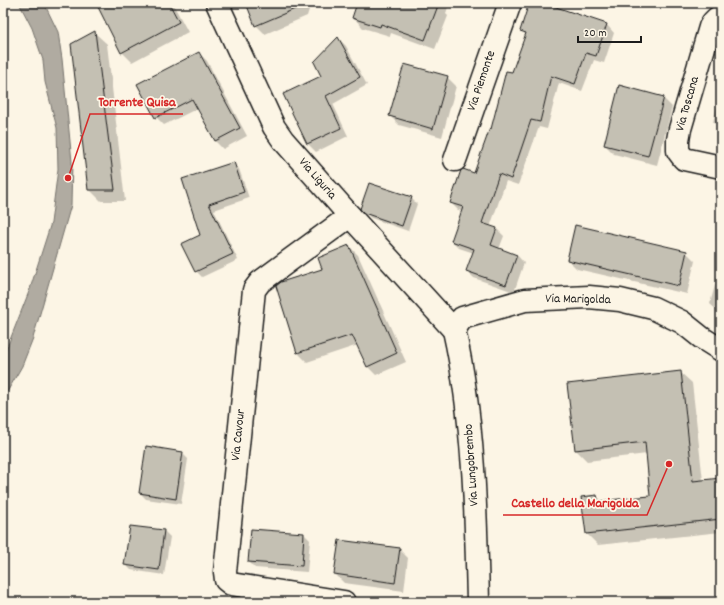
<svg xmlns="http://www.w3.org/2000/svg" width="724" height="605" viewBox="0 0 724 605" font-family="Dekko,sans-serif">
	<style>
		.water { fill: #b0aba1; stroke: #75726c }
		.shadow { fill: #0003 }
		.building { fill: #c4c0b3; stroke: #1c1c1c }
		.lines { fill: none; stroke-linecap: round; stroke-linejoin: round }
		.minor-casing { stroke: #1c1c1c; stroke-width: 25 }
		.minor { stroke: #fcf5e5; stroke-width: 22 }
		.labels { text-anchor: middle; dominant-baseline: central; stroke-width: 3.5; stroke-linejoin: round; paint-order: stroke }
		.street-label { font-size: 13px; fill: #1c1c1c; stroke: #fcf5e5 }
		.leader { fill: none; stroke: #d62828; stroke-width: 1.5 }
		.callout-dot { fill: #d62828; stroke: #fcf5e5; stroke-width: 1.5 }
		.callout-label { font-size: 14px; text-anchor: middle; font-weight: bold; fill: #d62828; stroke: #fcf5e5; stroke-width: 3.5; stroke-linejoin: round; paint-order: stroke }
	</style>
	<rect width="100%" height="100%" fill="#fcf5e5"/>
	<filter id="ink" filterUnits="userSpaceOnUse"><feTurbulence type="fractalNoise" baseFrequency=".025" numOctaves="2"/><feDisplacementMap in="SourceGraphic" scale="8" xChannelSelector="R" yChannelSelector="G"/><feConvolveMatrix kernelMatrix="1 2 1 2 8 2 1 2 1" color-interpolation-filters="sRGB"/></filter>
	<g filter="url(#ink)">
		<path class="water" d="M19,3H44L58,32L62,59L72,162L71,205L33,338L22,366L3,399V354L8,345L30,289L51,223L58,169L57,128L45,82L43,60L32,28Z"/>
		<g class="shadow">
			<path d="M97,3H171L174,6L188,32L132,62L122,52Z"/>
			<path d="M247,3H311L307,16L265,34L256,25Z"/>
			<path d="M358,3H449L446,14L448,16L435,49L391,33L390,36L363,28L354,18Z"/>
			<path d="M530,3H540L607,25L614,33L604,63L594,60L582,91L559,83L547,129L539,127L518,185L506,181L490,227L497,229L504,236L499,249L517,255L524,263L514,292L474,278L467,271L474,253L459,248L452,241L462,211L458,210L451,203L474,174L492,130L526,35L521,30Z"/>
			<path d="M95,33L107,44L125,201H101L89,189L72,45Z"/>
			<path d="M338,38L346,46L367,85L333,104L348,136L316,152L308,144L284,95L323,76Z"/>
			<path d="M199,53L207,61L247,136L223,149L215,141L198,108L164,125L156,117Z"/>
			<path d="M447,77L456,86L442,137L399,125L390,116Z"/>
			<path d="M721,88V129L713,122Z"/>
			<path d="M663,98L672,107L657,165L614,154L605,145Z"/>
			<path d="M233,163L239,169L249,198L214,210L238,260L202,277L196,271L201,235L183,180Z"/>
			<path d="M411,198L417,204L408,231L371,218L361,208Z"/>
			<path d="M349,246L358,255L406,362L376,375L367,366L358,345L307,362L298,353L324,269Z"/>
			<path d="M686,252L695,261L687,294L577,269L568,260Z"/>
			<path d="M720,266H721V313L719,312L710,304Z"/>
			<path d="M680,372L692,383L703,481L721,479V532L598,545L587,534L597,496L603,502L651,496L647,454L587,461L576,450L568,385Z"/>
			<path d="M182,453L188,459L181,504L146,499L140,493Z"/>
			<path d="M164,531L170,537L164,575L131,570L125,564Z"/>
			<path d="M304,534L310,540L307,572L255,568L249,562Z"/>
			<path d="M399,549L408,558L404,591L344,583L335,574Z"/>
			<path d="M169,599L185,602H169Z"/>
		</g>
		<g class="building">
			<path d="M96,3H169L179,22L121,53Z"/>
			<path d="M246,3H309L255,26Z"/>
			<path d="M357,3H439L425,40L381,24L380,27L352,18Z"/>
			<path d="M529,3H544L607,24L596,56L586,53L575,84L551,76L540,122L531,120L511,179L499,174L482,223L497,228L491,245L517,255L506,285L466,271L474,249L451,241L463,207L450,203L461,170L463,169L474,173L490,128L491,129L506,71L512,72L526,33L520,31Z"/>
			<path d="M95,31L105,112L115,190H88L71,44Z"/>
			<path d="M338,37L360,77L326,96L341,128L307,144L283,94L321,76L314,62Z"/>
			<path d="M199,52L240,128L215,141L192,99L155,118L137,84Z"/>
			<path d="M404,64L448,76L433,129L389,116Z"/>
			<path d="M619,85L664,97L648,156L604,145Z"/>
			<path d="M234,162L244,192L209,204L233,254L195,272L181,244L200,235L182,179Z"/>
			<path d="M369,183L412,197L402,226L364,213L360,209Z"/>
			<path d="M575,225L687,251L679,286L567,260Z"/>
			<path d="M349,245L397,353L367,367L352,335L297,353L276,286L281,282L322,269L318,258Z"/>
			<path d="M681,371L693,481L721,478V519L586,534L581,497L597,495L598,501L650,496L645,442L575,450L567,384Z"/>
			<path d="M146,446L183,452L176,499L139,493Z"/>
			<path d="M130,526L164,530L159,570L124,565Z"/>
			<path d="M251,529L304,533L302,566L248,562Z"/>
			<path d="M339,540L400,548L395,583L334,574Z"/>
		</g>
		<g class="lines">
			<g class="minor-casing">
				<g id="minor">
					<path d="M217,3L274,127L283,140L350,216L454,330"/>
					<path d="M721,19L717,18L713,22L710,27L680,129L678,140V151L684,159L721,167"/>
					<path d="M455,160L510,3"/>
					<path d="M454,330L462,318L525,300L589,297L620,300L653,308L682,322L702,338L721,350"/>
					<path d="M454,330C474,419 476,511 478,602"/>
					<path d="M344,602L231,584L226,580L225,572L254,290L260,282L350,216"/>
				</g>
			</g>
			<use href="#minor" class="minor"/>
		</g>
	</g>
	<g class="labels">
		<g class="street-label">
			<text transform="translate(482 81) rotate(-71)">Via Piemonte</text>
			<text transform="translate(688 104) rotate(-74)">Via Toscana</text>
			<text transform="translate(317 179) rotate(49)">Via Liguria</text>
			<text transform="translate(578 300) rotate(1)">Via Marigolda</text>
			<text transform="translate(239 435) rotate(-84)">Via Cavour</text>
			<text transform="translate(472 465) rotate(-94)">Via Lungobrembo</text>
		</g>
	</g>
	<path class="leader" d="M68 178L90 114H183M669 464L647 515H503"/>
	<g class="callout-dot">
		<circle cx="68" cy="178" r="4"/>
		<circle cx="669" cy="464" r="4"/>
	</g>
	<g class="callout-label">
		<text x="137" y="106">Torrente Quisa</text>
		<text x="575" y="507">Castello della Marigolda</text>
	</g>
	<rect width="724" height="605" fill="none" stroke="#fcf5e5" stroke-width="16"/>
	<rect x="8" y="8" width="708" height="589" fill="none" stroke="#1c1c1c" stroke-width="1.5" filter="url(#ink)"/>
	<path d="M578 36v6h63v-6" fill="none" stroke="#1c1c1c" stroke-width="2"/>
	<text x="584" y="36" font-size="12" fill="#1c1c1c" stroke="#fcf5e5" stroke-width="3" paint-order="stroke">20 m</text>
</svg>
